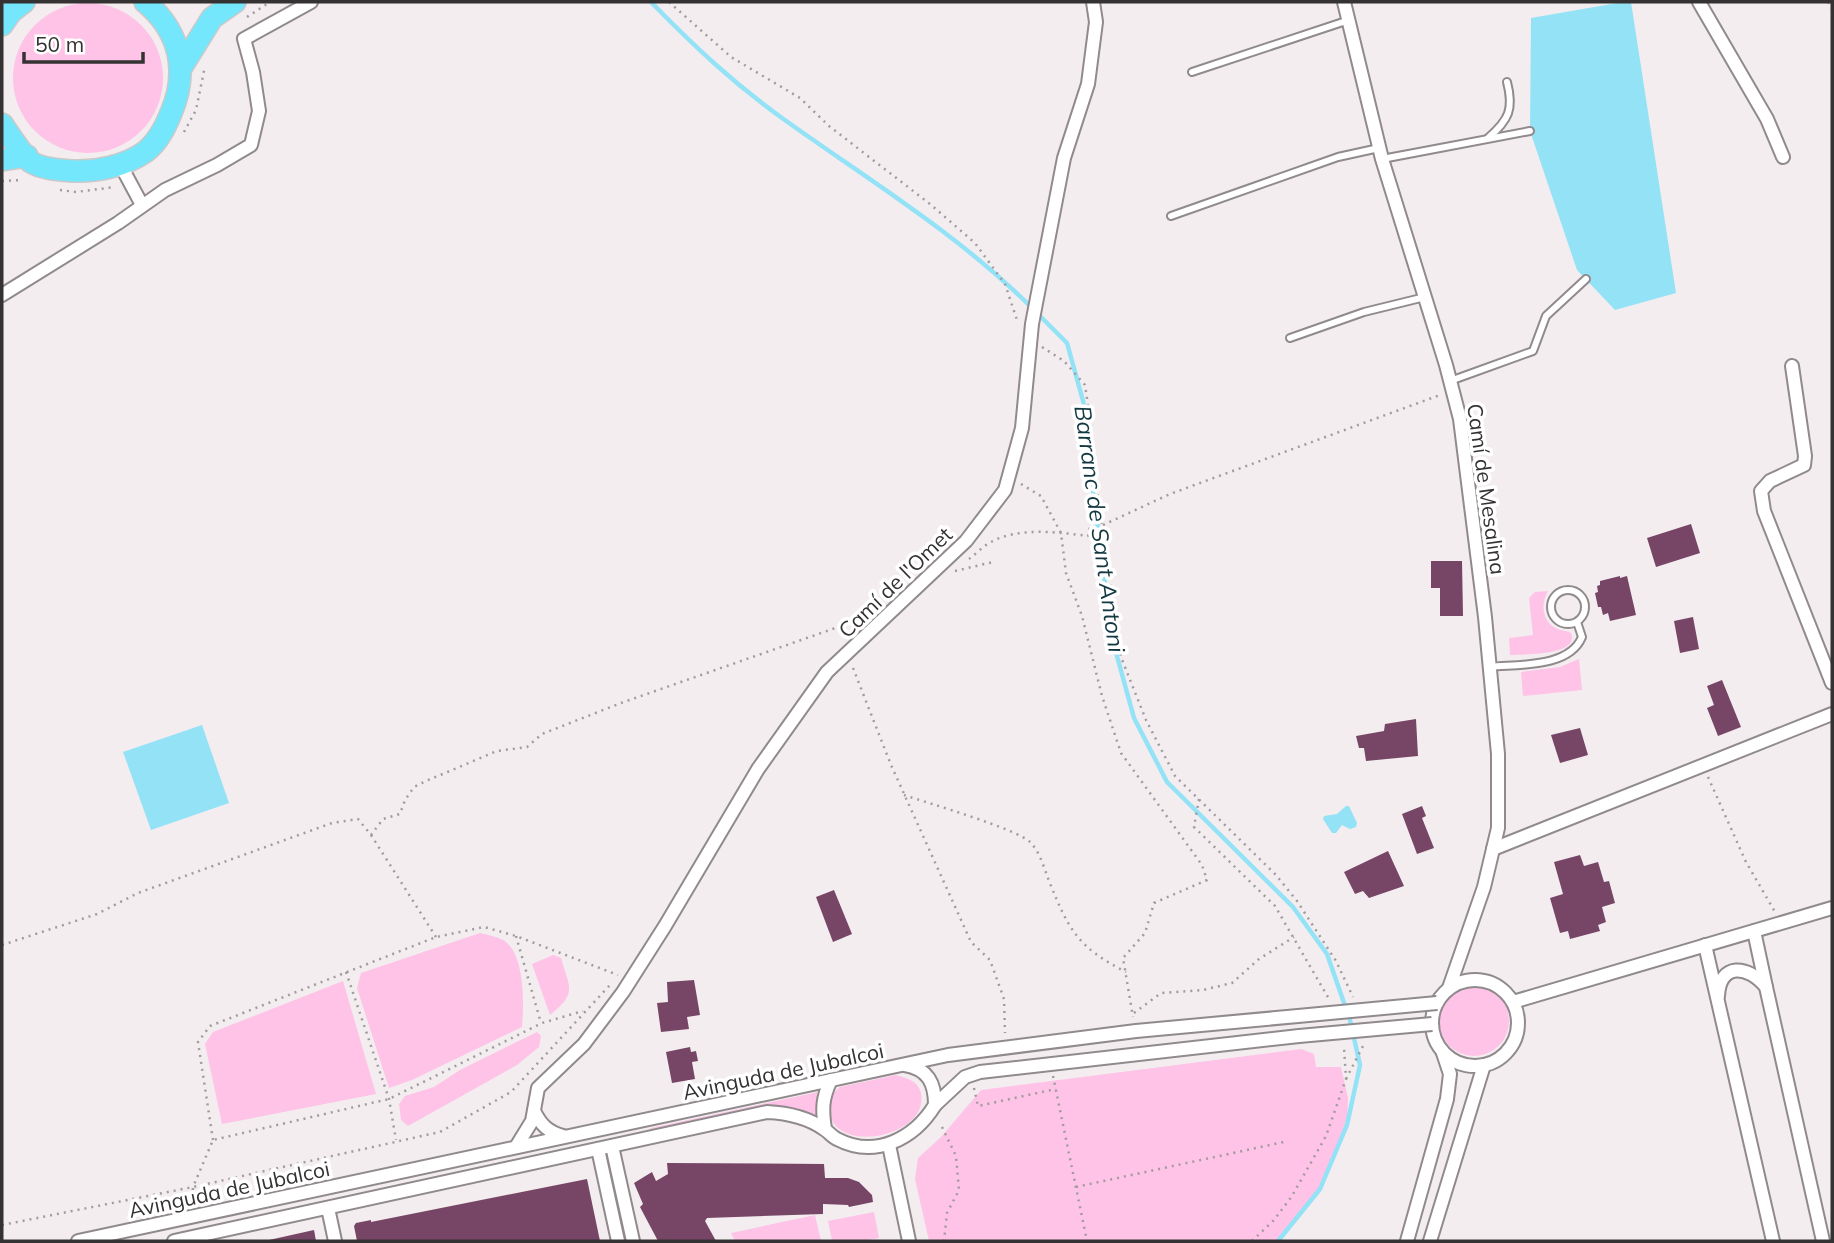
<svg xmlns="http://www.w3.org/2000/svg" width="1834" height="1243" viewBox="0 0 1834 1243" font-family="Mulish,sans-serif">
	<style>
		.green { fill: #fec3e6 }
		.water { fill: #94e2f6 }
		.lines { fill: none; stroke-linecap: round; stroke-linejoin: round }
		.stream { stroke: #94e2f6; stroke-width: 4.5 }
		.building { fill: #774565 }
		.lane-casing { stroke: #908a8d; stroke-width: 10 }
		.street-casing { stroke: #908a8d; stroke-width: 16 }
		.primary-casing { stroke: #cacaca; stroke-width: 24 }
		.path { stroke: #a09c9e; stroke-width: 2.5; stroke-dasharray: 2 5; stroke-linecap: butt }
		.lane { stroke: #fff; stroke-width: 6 }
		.street { stroke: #fff; stroke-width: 12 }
		.primary { stroke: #74e7fd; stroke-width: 21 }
		.street-bridge-casing { stroke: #908a8d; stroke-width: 16; stroke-linecap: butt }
		.street-bridge { stroke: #fff; stroke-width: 12 }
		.labels { text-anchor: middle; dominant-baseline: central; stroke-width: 7; stroke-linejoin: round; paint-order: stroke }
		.street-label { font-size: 21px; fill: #343233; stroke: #fff }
		.water-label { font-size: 23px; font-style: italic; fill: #133841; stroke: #fff }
	</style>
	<rect width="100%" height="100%" fill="#f3edf0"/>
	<g class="green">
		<circle cx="88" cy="78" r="75"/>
		<path d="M1548,591C1540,605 1542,624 1560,630C1564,631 1568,631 1571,633C1580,656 1525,654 1510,655L1509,638L1533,635L1529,598L1535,592Z"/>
		<path d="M1579,659L1582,690L1523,696L1521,672L1560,667Z"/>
		<path d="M480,933C488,935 500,937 506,942C525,958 524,1005 522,1027L412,1080L389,1088L357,988L361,973Z"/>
		<path d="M553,955L561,958C570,989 577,993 550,1015L532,964Z"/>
		<path d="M343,981L376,1094L222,1124L205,1044L213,1032Z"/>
		<circle cx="1474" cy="1021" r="35"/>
		<path d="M537,1032L541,1036L539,1047L517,1065L408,1126L401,1120L399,1104L405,1096L434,1087L460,1070Z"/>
		<path d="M1301,1049L1314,1054L1316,1067H1341L1348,1098L1347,1125L1320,1189L1278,1241H929L915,1179L918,1158L941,1137L981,1090Z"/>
		<path d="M896,1075C907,1078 918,1081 921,1093C930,1135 840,1155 830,1115C827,1103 830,1094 840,1087Z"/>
		<path d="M818,1092L816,1117L806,1112L781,1107L649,1130L651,1128Z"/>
		<path d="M874,1212L879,1238L862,1241H832L828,1221Z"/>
		<path d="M815,1215L821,1241H735L731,1233Z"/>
	</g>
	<g class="water">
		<path d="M1623,2H1631L1676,293L1615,310L1577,270L1530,131L1531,18Z"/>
		<path d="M202,725L229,803L151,830L123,752Z"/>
		<path d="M1346,806H1349L1357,823L1356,827L1350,829L1342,825L1336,833H1332L1323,819L1324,816L1337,814Z"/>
	</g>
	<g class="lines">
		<g class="stream">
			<path d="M651,2C693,45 733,83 782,118C867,179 957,233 1032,308"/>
			<path d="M1038,314L1067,343L1085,408L1090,466L1112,638L1134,718L1167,782L1293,907L1327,954L1350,1020L1360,1065L1347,1125L1320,1189L1278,1241"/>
		</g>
	</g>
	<g class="building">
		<path d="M1691,524L1700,553L1656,567L1647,538Z"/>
		<path d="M1431,561H1462L1463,616H1440V588H1431Z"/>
		<path d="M1620,576V578L1627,576L1636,615L1610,621L1608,613L1603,615L1601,607H1598L1595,593L1598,592L1597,586L1600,585V581Z"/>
		<path d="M1693,617L1699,649L1680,653L1674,621Z"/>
		<path d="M1722,680L1741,727L1718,736L1707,708L1714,705L1707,686Z"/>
		<path d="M1416,719L1418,756L1366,761L1364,748H1359L1356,736L1384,731L1385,724Z"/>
		<path d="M1580,728L1588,755L1560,763L1551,735Z"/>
		<path d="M1422,806L1426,816L1422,818L1434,848L1417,854L1402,814Z"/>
		<path d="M1388,851L1404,886L1369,898L1363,891L1355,894L1344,872Z"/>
		<path d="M1580,855L1584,866L1598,862L1604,882L1609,881L1615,903L1602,907L1606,922L1598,925L1600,931L1570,939L1568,931L1560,933L1550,898L1563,894L1554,862Z"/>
		<path d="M834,890L852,934L833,942L816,897Z"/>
		<path d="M694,980L700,1015L687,1017L689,1029L661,1032L657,1003L668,1002L667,982Z"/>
		<path d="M690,1047L691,1052L696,1051L698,1061L692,1062L695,1079L672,1083L666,1052Z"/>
		<path d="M667,1163L824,1164L825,1178H848L859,1182L872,1195L873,1202L849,1207L848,1205L823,1204V1214L707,1218L705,1221L716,1241H658L640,1207L643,1204L634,1183L652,1172L656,1181L668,1174Z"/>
		<path d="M587,1179L600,1241H357L354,1226L356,1223L371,1220V1222Z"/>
		<path d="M314,1230L316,1241H269V1240Z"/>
	</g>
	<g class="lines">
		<g class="lane-casing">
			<g id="lane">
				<path d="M1192,72L1349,20"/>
				<path d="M1488,138C1509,120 1514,109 1507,82"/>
				<path d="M1382,159L1530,131"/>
				<path d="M1171,216L1338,157L1379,148"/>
				<path d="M1290,338L1364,312L1425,297"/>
				<path d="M1450,381L1533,351L1546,316L1586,279"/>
				<circle cx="1568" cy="607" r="17"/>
				<path d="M1490,667C1519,664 1569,668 1582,637L1577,622"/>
			</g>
		</g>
		<g class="street-casing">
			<g id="street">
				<path d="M1344,2L1382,159L1446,365L1460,419L1485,617L1498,754V828L1484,887L1449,988"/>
				<path d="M1699,2L1767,119L1783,157"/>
				<path d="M120,164L142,205"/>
				<path d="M2,295L118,223L165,190L217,165L251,145L259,111L253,72L244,39L311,2"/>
				<path d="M1792,366L1805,456L1804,465L1770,481L1761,491L1764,511L1832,683"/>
				<path d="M1493,849L1832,714"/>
				<path d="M1754,931L1766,987"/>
				<path d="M1705,945L1773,1241"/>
				<circle cx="1475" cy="1023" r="43"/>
				<path d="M1718,996C1720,962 1748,965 1766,987L1823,1241"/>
				<path d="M1513,1002L1832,908"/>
				<path d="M935,1105L965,1077L980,1072L1299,1036"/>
				<path d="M534,1111C541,1125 548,1132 563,1136"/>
				<path d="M825,1129C822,1110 822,1098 831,1080"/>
				<path d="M889,1145L909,1241"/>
				<path d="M612,1146L633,1241"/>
				<path d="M516,1147L532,1121L538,1088L584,1044L623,992L665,926L758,769L827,672L966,541L1005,490L1022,428L1032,324L1064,158L1088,84L1096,22L1093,2"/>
				<path d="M598,1149L618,1241"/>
				<path d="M328,1208L335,1241"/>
				<path d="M78,1241L948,1055L1136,1031L1298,1016"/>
				<path d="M174,1241L767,1112C788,1113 807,1117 824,1129C829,1132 832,1137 837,1139C875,1159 914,1139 935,1105C935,1083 928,1069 905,1065"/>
				<path d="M1407,1241L1447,1099L1450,1074L1443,1053"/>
				<path d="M1430,1241L1484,1065"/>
			</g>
		</g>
		<g class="primary-casing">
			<g id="primary">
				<path d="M2,25L11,12L24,2"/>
				<path d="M181,68L212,18L235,2"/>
				<path d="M2,124C9,134 22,155 31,162C41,169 61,170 73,171C97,172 125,166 145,152C158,142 165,128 171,113C189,71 180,31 145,2"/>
				<path d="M2,160L27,156"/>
			</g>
		</g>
		<g class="path">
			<path d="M669,2L731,57L800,98L829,126L930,204L975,243L1005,284L1017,320"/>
			<path d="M1828,2L1832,9"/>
			<path d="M247,17L270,2"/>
			<path d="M184,132L196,110L205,66"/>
			<path d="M2,181L23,180"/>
			<path d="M60,190L76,192L115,187"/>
			<path d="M1042,347L1064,361L1085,385L1091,425L1099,509L1121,657L1146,720L1175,776L1276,875L1297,901L1336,961L1353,997"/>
			<path d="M1021,484L1041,496L1061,533L1066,573L1082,616L1102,696L1121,753L1202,865L1207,880L1154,903L1145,933L1123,958L1133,1017"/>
			<path d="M1103,525L1170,494L1440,395"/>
			<path d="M969,559C976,554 983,546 991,542C1018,527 1058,532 1088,536L1097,496"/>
			<path d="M955,571L993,562"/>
			<path d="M853,668L891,765L971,942L990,960L1004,999L1005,1033"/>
			<path d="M1708,777L1746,862L1775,912"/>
			<path d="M904,795C928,803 1017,829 1030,842C1040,852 1044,868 1049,881C1069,930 1077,947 1126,972"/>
			<path d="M1199,799L1194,827L1275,906L1329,999"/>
			<path d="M371,835L436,937"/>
			<path d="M516,936L541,1023"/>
			<path d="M2,945L97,914L138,893L332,823L358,819L371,835L383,819L400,814L405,800L414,787L426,781L497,751L527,747L542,734L621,703L864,618"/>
			<path d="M346,972L389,1099L396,1140"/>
			<path d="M1134,1013L1161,993L1203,990L1232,983L1259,959L1294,937"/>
			<path d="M1053,1076L1087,1241"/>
			<path d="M1346,1079L1364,1044"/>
			<path d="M974,1088L978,1106L1056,1089"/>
			<path d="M942,1127L956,1156L959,1190L947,1213L944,1241"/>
			<path d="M213,1140L198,1042L210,1026L436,937L484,927L516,936L618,975"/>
			<path d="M1076,1187L1284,1142"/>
			<path d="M192,1204L193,1187L213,1140L389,1099L542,1023L583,1011"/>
			<path d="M2,1225L193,1187L440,1132L511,1092L610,985"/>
			<path d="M1252,1241L1274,1220L1292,1196L1326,1136L1346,1079L1344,1047"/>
		</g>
		<use href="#lane" class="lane"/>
		<use href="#street" class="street"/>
		<use href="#primary" class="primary"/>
		<g class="street-bridge-casing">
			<g id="street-bridge">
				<path d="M1298,1016L1437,1003"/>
				<path d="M1299,1036L1432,1024"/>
			</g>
		</g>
		<use href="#street-bridge" class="street-bridge"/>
	</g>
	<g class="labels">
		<g class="street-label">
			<text transform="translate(1487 489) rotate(82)">Camí de Mesalina</text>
			<text transform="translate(895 582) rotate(-44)">Camí de l'Omet</text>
			<text transform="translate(783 1071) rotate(-12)">Avinguda de Jubalcoi</text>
			<text transform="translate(229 1189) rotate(-12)">Avinguda de Jubalcoi</text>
		</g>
		<g class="water-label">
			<text transform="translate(1100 529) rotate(82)">Barranc de Sant Antoni</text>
		</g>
	</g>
	<rect width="1834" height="1243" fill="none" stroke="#343233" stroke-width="7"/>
	<path d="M24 52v10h119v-10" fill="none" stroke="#343233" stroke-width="3.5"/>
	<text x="35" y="52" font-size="21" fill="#343233" stroke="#ffffff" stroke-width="5" paint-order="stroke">50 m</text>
</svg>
